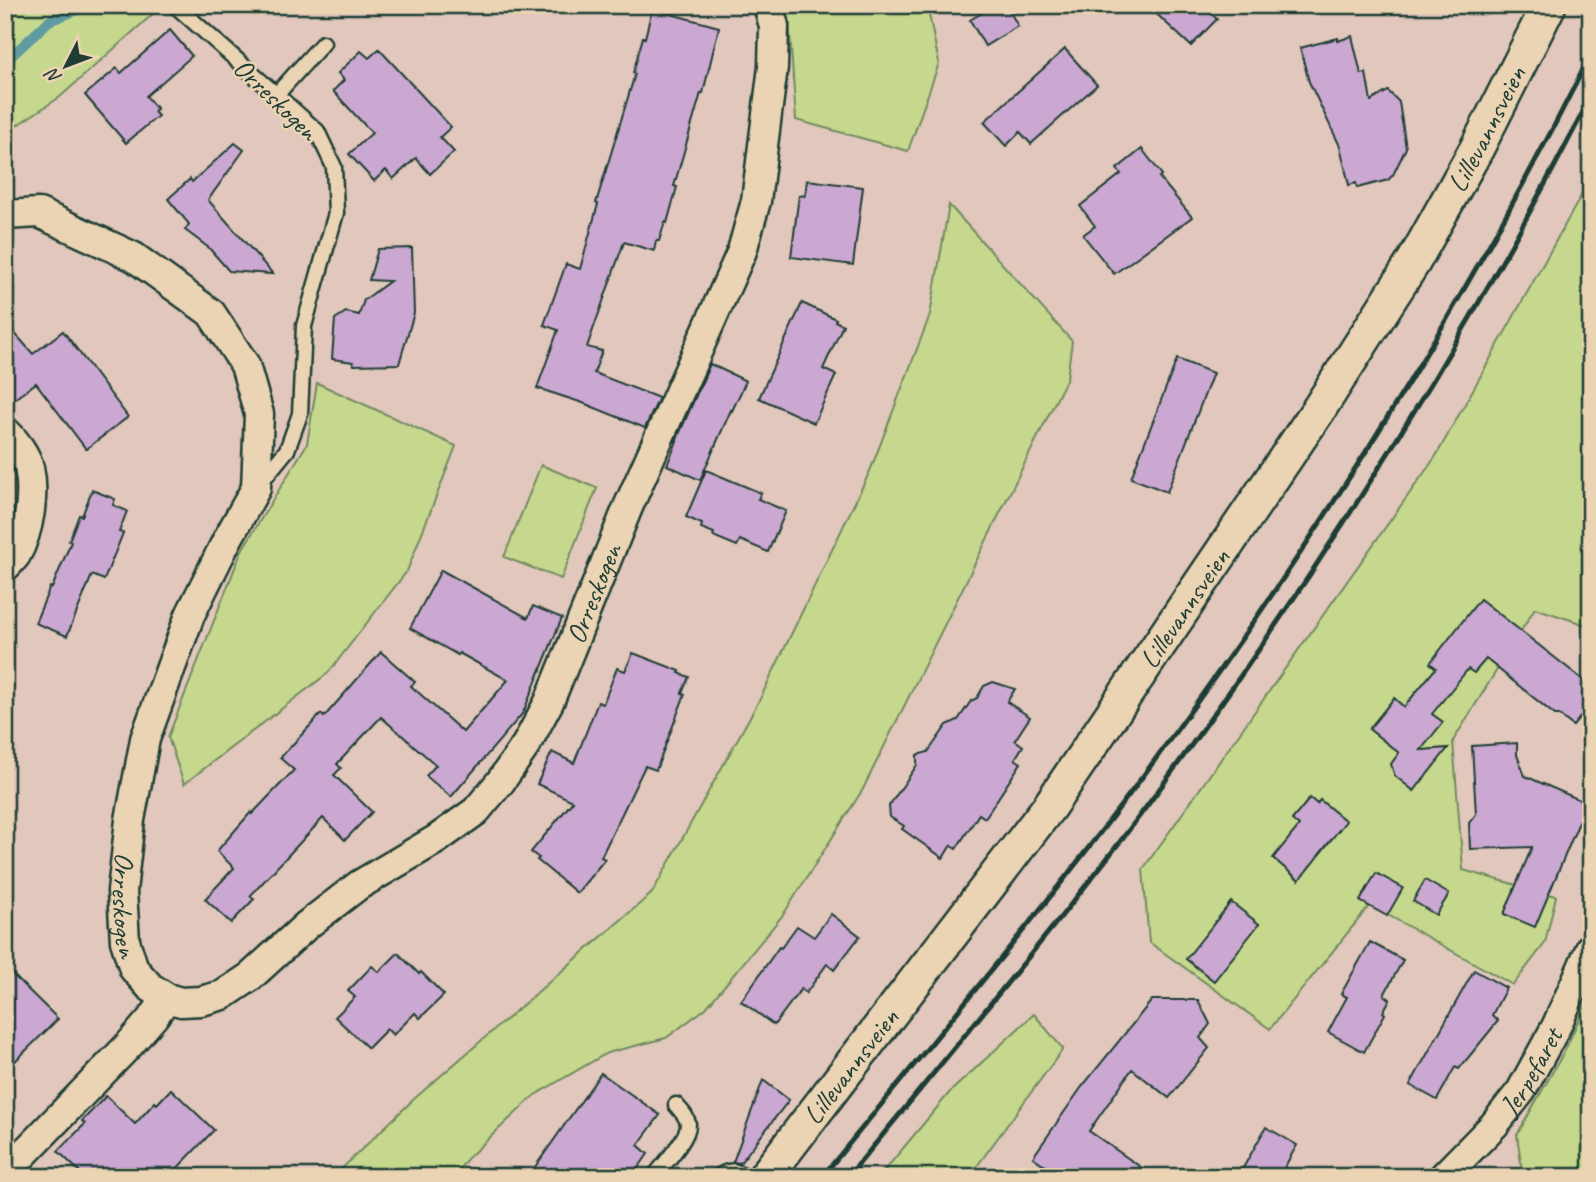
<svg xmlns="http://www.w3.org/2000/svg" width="1596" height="1182" viewBox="0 0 1596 1182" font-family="Caveat,sans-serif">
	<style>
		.green { fill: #c5d88d; stroke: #728a60; stroke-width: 2 }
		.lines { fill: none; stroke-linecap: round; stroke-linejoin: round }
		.stream { stroke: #609ba2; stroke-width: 10 }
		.building { fill: #cba8d2; stroke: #1f3d34; stroke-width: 2 }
		.service-casing { stroke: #1f3d34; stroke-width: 19 }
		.minor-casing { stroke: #1f3d34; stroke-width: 33 }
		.tertiary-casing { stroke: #1f3d34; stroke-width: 38 }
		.service { stroke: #ebd4b3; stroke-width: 14 }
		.minor { stroke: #ebd4b3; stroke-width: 28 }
		.tertiary { stroke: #ebd4b3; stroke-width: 33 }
		.rail { stroke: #1f3d34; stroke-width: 5 }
		.labels { text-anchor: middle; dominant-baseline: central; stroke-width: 5; stroke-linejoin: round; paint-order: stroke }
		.street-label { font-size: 28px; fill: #1f3d34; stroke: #ebd4b3 }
	</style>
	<rect width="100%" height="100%" fill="#e1c7bc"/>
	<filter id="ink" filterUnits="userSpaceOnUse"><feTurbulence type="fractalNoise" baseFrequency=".0143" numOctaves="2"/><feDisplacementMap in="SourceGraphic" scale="14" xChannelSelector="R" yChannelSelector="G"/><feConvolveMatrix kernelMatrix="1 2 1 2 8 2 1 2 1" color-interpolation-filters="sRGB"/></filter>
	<g filter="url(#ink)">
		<g class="green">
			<path d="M5,5H163L60,97L5,133Z"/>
			<path d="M788,5H927L939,63L908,151L796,120Z"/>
			<path d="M1591,178V451L1585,520L1586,625L1535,608L1453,741L1463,870L1556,896L1545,943L1513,985L1370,905L1270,1029L1149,942L1143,869L1436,456Z"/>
			<path d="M949,205L1072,341L1067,378L863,789L783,915L706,1008L666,1038L607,1053L535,1095L468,1158L453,1177H333L414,1099L652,893L761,697L870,471L930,315Z"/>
			<path d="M317,383L456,446L407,571L328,673L184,784L168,737L242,550L307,444Z"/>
			<path d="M541,465L597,488L561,579L504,557Z"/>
			<path d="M5,472L11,479L8,519L5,523Z"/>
			<path d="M1591,993V1177H1523L1517,1135L1565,1050Z"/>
			<path d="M1034,1014L1063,1049L969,1177H879L950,1092Z"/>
		</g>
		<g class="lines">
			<path class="stream" d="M5,62L49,21L90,5"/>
		</g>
		<g class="building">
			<path d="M995,5H1006L1018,26L985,46L970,20Z"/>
			<path d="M1147,5H1202L1217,19L1191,46Z"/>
			<path d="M652,9L719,27L703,93H701L674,186L677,187L667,223L665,222L659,241H656L654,251L624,242L587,347L602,351L594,373L659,398L645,428L583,403L537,388L558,330L544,325L566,264L580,269L598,204L596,203L635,74L633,73L643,37L645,38Z"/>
			<path d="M170,30L192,56L146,96L157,109L154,112L158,116L126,143L85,95L117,68L121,73Z"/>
			<path d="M1352,36L1361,74L1366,73L1371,101L1388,91L1399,102L1406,148L1393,175L1388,180L1357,188L1356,183L1349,185L1340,146L1309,82L1300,48L1338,38V41Z"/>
			<path d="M379,49L451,127L440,137L454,152L430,174L416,158L393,179L386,170L374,181L349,154L372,133L333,91L344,80L338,73L361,51L369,58Z"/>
			<path d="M1065,49L1097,85L1031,144L1020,132L1006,146L984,122Z"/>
			<path d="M235,143L244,150L208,200L273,274L229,271L209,248L185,230L189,224L168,199L190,179L192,182Z"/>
			<path d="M1142,149L1162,175L1159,177L1192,217L1114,274L1083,235L1095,226L1080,206L1121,174L1117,169Z"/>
			<path d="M807,180L863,187L853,265L791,257L799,195L805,196Z"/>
			<path d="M412,248L414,313L399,364L354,365L353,362L332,359L335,319L346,312L359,315L364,300L390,281L369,280L378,249Z"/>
			<path d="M802,303L836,319L835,321L843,325L823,369L836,375L814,423L759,398Z"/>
			<path d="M5,322L33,354L63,331L128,417L86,449L36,383L5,406Z"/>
			<path d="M1177,359L1213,373L1167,492L1131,478Z"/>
			<path d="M710,364L746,381L732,411L731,410L700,480L667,465L677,441H676Z"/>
			<path d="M706,470L761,493L758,499L786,511L768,552L740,540L737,546L713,536L714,533L701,528L702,524L686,517Z"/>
			<path d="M92,490L115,499L113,505L127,511L119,532L123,533L104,580L92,575L67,636L35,623L50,587L52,588L71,542L69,541L79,515L82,516Z"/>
			<path d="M441,570L528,618L533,606L562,618L523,713L451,797L426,776L436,765L381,717L337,764L341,768L334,775L372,812L345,840L323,818L250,896L254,899L231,923L205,899L234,868L217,851L251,812L252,814L294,770L280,758L321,714L324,717L381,652L415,682L411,686L463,732L508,680L459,653L458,655L410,628Z"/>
			<path d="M1480,599L1591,686V704L1573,726L1559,715H1555L1486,659L1474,673L1468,669L1432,714L1443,722L1421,750L1448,748L1414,791L1395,776L1391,764L1399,753L1369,729L1394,698L1404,707L1436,668L1430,663Z"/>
			<path d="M633,653L680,671L679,673L689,677L682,693L685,694L656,770L645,766L601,857L605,859L577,893L537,860L539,858L531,852L573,801L537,784L552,752L574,763L598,702L603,704L617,668L625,671Z"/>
			<path d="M993,682L1015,689L1007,702L1030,717L1015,740L1023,746L1015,759L1021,763L985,818L979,814L956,849L951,845L943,858L902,829L904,826L890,817L889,806L917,765V755L928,752L947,725L958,720L971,701L977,698L984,686Z"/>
			<path d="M1517,743V755L1525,776L1587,803L1535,927L1504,914L1532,847L1470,849L1469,823L1476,814L1472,746Z"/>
			<path d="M1310,798L1317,804L1320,800L1346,821L1299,880L1273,858L1299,826L1292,820Z"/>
			<path d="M1376,873L1403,888L1387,916L1360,901Z"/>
			<path d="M1425,880L1449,894L1436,915L1413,901Z"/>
			<path d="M1231,902L1259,924L1214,981L1186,959Z"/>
			<path d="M831,914L860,936L834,970L827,964L806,993L801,989L774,1025L741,1001L779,947L781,948L797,926L814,937Z"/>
			<path d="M1370,942L1403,960L1384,995L1390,999L1383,1012L1385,1014L1364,1052L1328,1032L1347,997L1341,994Z"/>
			<path d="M398,953L419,974L421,972L444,995L420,1018L415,1013L393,1035L387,1029L368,1048L335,1017L355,997L348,991L372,966L379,972Z"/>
			<path d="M5,967L58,1019L5,1071Z"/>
			<path d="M1474,970L1506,988L1492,1015L1498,1021L1459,1069L1455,1067L1437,1100L1410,1085Z"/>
			<path d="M1152,1000H1198L1210,1024L1200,1038L1209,1048L1169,1098L1132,1069L1089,1131L1155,1177H1061L1033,1157L1081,1088Z"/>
			<path d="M601,1073L660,1115L638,1145L648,1154L632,1177H528Z"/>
			<path d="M763,1080L789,1100L740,1163L733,1162Z"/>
			<path d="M171,1089L214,1130L169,1177H85L58,1151L85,1124L82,1121L106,1096L135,1124L155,1102L157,1104Z"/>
			<path d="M1266,1127L1297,1145L1279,1177H1238Z"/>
		</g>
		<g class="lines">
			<g class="service-casing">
				<g id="service">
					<path d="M177,7L317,131L334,167L336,213L304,326L300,414L287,450L259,484"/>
					<path d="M276,95L323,43"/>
					<path d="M654,1177C663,1165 689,1138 688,1124C687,1116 681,1111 676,1105"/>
					<path d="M718,1177C728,1170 735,1169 745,1177"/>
				</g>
			</g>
			<g class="minor-casing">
				<g id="minor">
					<path id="s1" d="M5,215L39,213L134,257L211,313L245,365L259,414L256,488L227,540L190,615L145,739L130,820L122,891L125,941L134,969L150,987L167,998L181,1002L201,1001L223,995L250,977L307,925L359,885L437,839L476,811L501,781L526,745L549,702L628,507L742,251L756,201L773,67L774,26L768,5"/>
					<path d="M5,431C15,440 26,455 29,468C35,494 29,532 16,555C13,559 9,563 5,567"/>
					<path d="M5,1173L129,1045L154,1016L167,998"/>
					<path id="s2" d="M1443,1177L1494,1125L1521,1091L1556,1027L1591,947"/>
				</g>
			</g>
			<g class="tertiary-casing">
				<g id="tertiary">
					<path id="s3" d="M765,1177L1049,807L1319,409L1414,261L1477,148L1549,5"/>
				</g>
			</g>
			<use href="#service" class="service"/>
			<use href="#minor" class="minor"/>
			<use href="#tertiary" class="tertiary"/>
			<g class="rail">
				<path d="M822,1177C936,1037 1053,899 1160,753C1322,533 1468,299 1591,54"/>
				<path d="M848,1177C931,1076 1014,977 1094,875C1145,811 1192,745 1239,678C1369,493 1487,299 1591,97"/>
			</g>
		</g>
	</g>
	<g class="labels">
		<g class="street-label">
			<text transform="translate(276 99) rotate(44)">Orreskogen</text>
			<text stroke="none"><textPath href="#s3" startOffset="1274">Lillevannsveien</textPath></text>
			<text stroke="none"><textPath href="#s1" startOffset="1594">Orreskogen</textPath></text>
			<text stroke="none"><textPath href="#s3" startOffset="707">Lillevannsveien</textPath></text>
			<text stroke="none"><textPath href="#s1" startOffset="864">Orreskogen</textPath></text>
			<text stroke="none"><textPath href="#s3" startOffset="140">Lillevannsveien</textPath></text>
			<text stroke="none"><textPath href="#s2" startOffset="138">Jerpefaret</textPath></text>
		</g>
	</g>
	<rect width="1596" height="1182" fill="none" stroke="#ebd4b3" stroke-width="28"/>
	<rect x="14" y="14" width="1568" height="1154" fill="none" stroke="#1f3d34" stroke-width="2.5" filter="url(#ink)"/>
	<g transform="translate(66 66) rotate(228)" stroke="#ebd4b3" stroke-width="5" paint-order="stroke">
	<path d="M0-5L12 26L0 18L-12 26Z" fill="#1f3d34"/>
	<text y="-10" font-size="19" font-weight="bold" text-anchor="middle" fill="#1f3d34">N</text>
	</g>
</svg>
